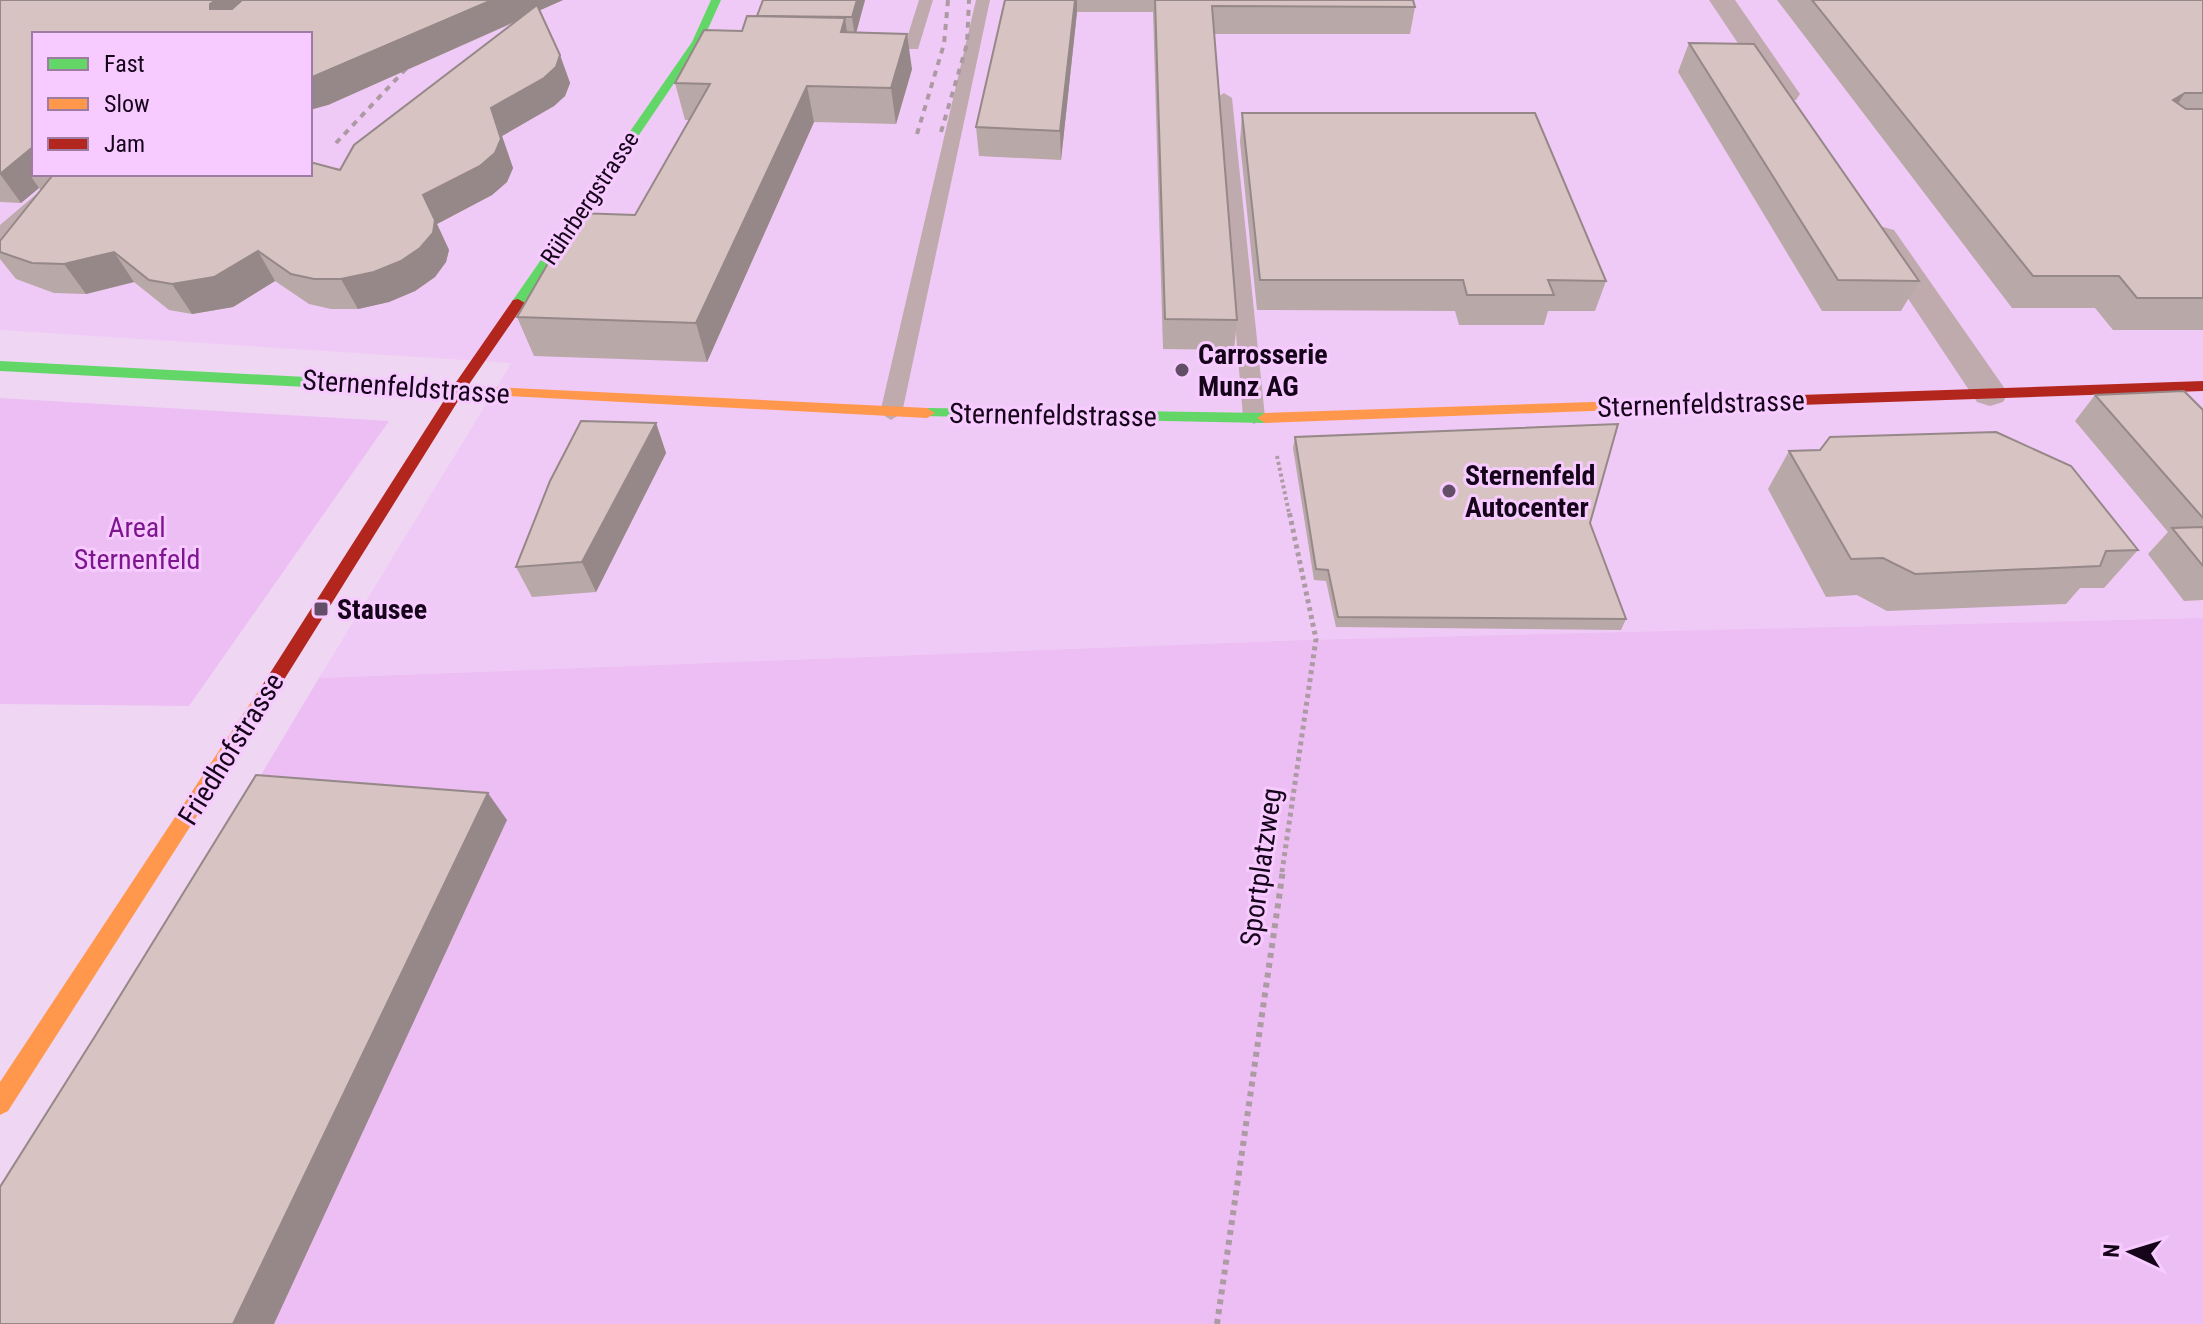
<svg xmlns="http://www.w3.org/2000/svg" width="2203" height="1324" viewBox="0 0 2203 1324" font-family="'Roboto Condensed',sans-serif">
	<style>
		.built { fill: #f0caf6; fill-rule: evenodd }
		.green { fill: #ecbef4 }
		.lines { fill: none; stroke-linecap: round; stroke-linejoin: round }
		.path-far2 { stroke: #ad9ba3; stroke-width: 4; stroke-dasharray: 3 3; stroke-linecap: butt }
		.path-far1 { stroke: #ad9ba3; stroke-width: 5; stroke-dasharray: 4 4; stroke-linecap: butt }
		.path { stroke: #ad9ba3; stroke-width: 6; stroke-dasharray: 5 5; stroke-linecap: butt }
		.lane { fill: #bfaaad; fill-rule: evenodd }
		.street { fill: #bfaaad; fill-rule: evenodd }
		.fast { fill: #63d668; fill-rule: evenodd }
		.slow { fill: #ff974d; fill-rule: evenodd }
		.jam { fill: #b3261e; fill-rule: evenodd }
		.rail { stroke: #ac9aa2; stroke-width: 4; stroke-dasharray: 6 6; stroke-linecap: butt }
		.wall { fill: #b8a8a7; fill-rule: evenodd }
		.shaded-wall { fill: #968888 }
		.building { fill: #d6c3c2; stroke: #968888; stroke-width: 2 }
		.poi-dot { fill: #624e66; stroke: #f7cbff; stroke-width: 3 }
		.labels { text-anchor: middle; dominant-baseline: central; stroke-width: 6; stroke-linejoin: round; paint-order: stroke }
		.far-street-label { font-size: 24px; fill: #16041a; stroke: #f7cbff }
		.poi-label { font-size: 28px; font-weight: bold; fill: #16041a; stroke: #f7cbff; text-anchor: start }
		.street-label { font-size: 28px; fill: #16041a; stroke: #f7cbff }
		.park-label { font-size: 28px; fill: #7d168e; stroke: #f7cbff }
	</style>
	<rect width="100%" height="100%" fill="#efd7f3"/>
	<path class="built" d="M0,0H2203V620L1304,640L319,678L511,363L0,330ZM34,34H310V174H34Z"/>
	<g class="green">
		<path d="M0,398L389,421L189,706L0,704Z"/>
		<path d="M2203,618V1324H0V1211L319,678L1304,640Z"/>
	</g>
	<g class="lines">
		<path class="path-far2" d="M1277,456L1289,513"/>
		<path class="path-far1" d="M1282,872L1316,639L1289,511"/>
		<path class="path" d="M1217,1324L1283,870"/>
		<g class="lane">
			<path d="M919,0H933L918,49H870L868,46L876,41H906Z"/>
			<path d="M976,0H990L902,413L891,420L880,413Z"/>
			<path d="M1224,93L1232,98L1265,417L1254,424L1243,417L1216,98Z"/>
			<path d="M60,174H80L7,239L0,241V225Z"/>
		</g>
		<g class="street">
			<path d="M1709,0H1735L1800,94L1796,100H1776Z"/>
			<path d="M1883,227L1894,230L2003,386L2008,394L2003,402L1990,406L1977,402L1867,237L1872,230Z"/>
		</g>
		<g class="fast">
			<path d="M711,0H721L702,42L523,306H513L511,303L692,42Z"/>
			<path d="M0,361L495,387L502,392L495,397L0,371Z"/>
			<path d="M927,408L1265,413L1273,418L1265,423L922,416L919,413Z"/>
		</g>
		<g class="slow">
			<path d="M495,387L927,408L935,413L927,418L490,395L488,392Z"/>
			<path d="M1774,396L1779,398V404L1265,423L1257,418L1265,413Z"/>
			<path d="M271,679L277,681L280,686L277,691L8,1111L0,1115V1082L265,681Z"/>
		</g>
		<g class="jam">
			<path d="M518,299L525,303L463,393L277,691H265L262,686L265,681L452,388L513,300Z"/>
			<path d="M2203,381V391L1774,406L1767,401L1774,396Z"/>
		</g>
		<g class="rail">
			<path d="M941,132L967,44L969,0"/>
			<path d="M917,134L944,44L948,0"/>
			<path d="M336,143L419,55"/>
		</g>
	</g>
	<g class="wall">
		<path d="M0,0H563L540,10L560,55L570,83L565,96L554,106L502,136L513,168L507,182L492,195L437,224L449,250L446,262L435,277L415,291L389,302L358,309H331L309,304L275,281L233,307L192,314L169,310L134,282L86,294L54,293L16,279L0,259V241L41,190L39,188L21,203L0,202ZM515,22L340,170L34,174V34L328,105Z"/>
		<path d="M865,0L856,33L912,69L896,124L814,122L707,362L534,356L517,317L635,215L689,120H685L675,83L742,31Z"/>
		<path d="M1005,0H1413L1415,7L1410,34H1214L1237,320L1234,350L1163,349L1153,12H1077L1061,160L979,156L976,127Z"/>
		<path d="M1777,0H2203V330H2113L2095,308H2012Z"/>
		<path d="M1689,43L1919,281L1901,311H1822L1678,72Z"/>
		<path d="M1242,113L1606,281L1595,311H1548L1544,325H1459L1455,311L1257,310L1240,142Z"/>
		<path d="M2095,395L2203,410V600L2184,601L2148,554L2168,532L2075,421Z"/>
		<path d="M656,423L666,453L596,592L532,597L516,567Z"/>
		<path d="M1295,437L1590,523L1626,619L1621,630L1336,627L1326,581L1314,580L1293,448Z"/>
		<path d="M1789,451L2138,550L2104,588H2080L2066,604L1887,611L1857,595L1826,597L1768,489Z"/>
	</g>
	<g class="shaded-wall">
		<path d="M216,0H261L225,32L210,9V4Z"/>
		<path d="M492,0H563L328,105L310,110V78Z"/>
		<path d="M857,0H865L855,37L852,17Z"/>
		<path d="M1075,0H1077V12L1061,160L1060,131Z"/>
		<path d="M845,18L850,53L841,32Z"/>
		<path d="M907,34L912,69L896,124L891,88Z"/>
		<path d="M560,55L570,83L565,96L554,106L502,136L513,168L507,182L492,195L437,224L449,250L446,262L435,277L415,291L389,302L358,309L341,279L423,195L491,108Z"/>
		<path d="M807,86L814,122L707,362L696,323Z"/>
		<path d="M2185,93L2164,124L2173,100Z"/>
		<path d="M34,146V174L52,176L30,175L39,188L21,203L0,174Z"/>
		<path d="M258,251L275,281L233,307L192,314L172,284Z"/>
		<path d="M114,252L134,282L86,294L64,264Z"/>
		<path d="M656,423L666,453L596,592L582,562Z"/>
		<path d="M488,793L507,820L274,1324H233Z"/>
	</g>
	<g class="building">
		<path d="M0,0H216L210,4V9H232L242,0H492L310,78V34H34V146L0,174Z"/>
		<path d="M763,0H857L852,17L757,16Z"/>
		<path d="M1005,0H1075L1060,131L976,127Z"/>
		<path d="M1155,0H1413L1415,7L1212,6L1237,320L1165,319Z"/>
		<path d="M1812,0H2203V93H2185L2173,100L2186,109H2203V298H2137L2119,276H2033Z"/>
		<path d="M537,5L560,55L556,67L544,78L491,108L501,139L495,153L480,166L423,195L435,220L433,233L420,248L401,261L374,272L341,279H314L291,274L258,251L214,277L172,284L149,280L114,252L64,264L32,263L0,252V241L52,176L30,175L34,171V174H310V162L340,170L354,145Z"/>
		<path d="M747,16L845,18L841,32L907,34L891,88L807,86L696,323L517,317L577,213L635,215L710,84L675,83L704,30L742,31Z"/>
		<path d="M1689,43L1754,44L1919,281L1838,280Z"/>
		<path d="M1242,113H1535L1606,281L1548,280L1554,295H1467L1463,280H1260Z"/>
		<path d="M2184,391L2203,410V518L2095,395Z"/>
		<path d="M581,421L656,423L582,562L516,567L550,481Z"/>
		<path d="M1618,424L1590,523L1626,619L1338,617L1328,570L1316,569L1295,437Z"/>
		<path d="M1996,432L2071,466L2138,550L2106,551L2100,566L1915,574L1883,558L1851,559L1789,451L1820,450L1830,437Z"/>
		<path d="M2203,527V566L2172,528Z"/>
		<path d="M256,775L488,793L233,1324H0V1187L97,1033Z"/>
	</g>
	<g class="poi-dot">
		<circle cx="1182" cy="370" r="8"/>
		<circle cx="1449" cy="491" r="8"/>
		<rect x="313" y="601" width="16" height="16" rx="4"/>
	</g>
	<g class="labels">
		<g class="far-street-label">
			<text transform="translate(590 198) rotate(-56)">Rührbergstrasse</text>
		</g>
		<g class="poi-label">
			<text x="1198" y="354">Carrosserie<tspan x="1198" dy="32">Munz AG</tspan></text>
			<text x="1465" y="475">Sternenfeld<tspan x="1465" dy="32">Autocenter</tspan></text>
			<text x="337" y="609">Stausee</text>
		</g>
		<g class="street-label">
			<text transform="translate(406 387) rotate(4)">Sternenfeldstrasse</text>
			<text transform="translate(1701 404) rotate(-2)">Sternenfeldstrasse</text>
			<text transform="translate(1053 415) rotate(1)">Sternenfeldstrasse</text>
			<text transform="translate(231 749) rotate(-58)">Friedhofstrasse</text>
			<text transform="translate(1261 867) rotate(-82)">Sportplatzweg</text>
		</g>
		<g class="park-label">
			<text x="137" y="527">Areal<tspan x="137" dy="32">Sternenfeld</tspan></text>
		</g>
	</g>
	<rect x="32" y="32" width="280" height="144" fill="#f7cbff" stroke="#9d7ba3" stroke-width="2"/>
	<rect x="48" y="58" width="40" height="12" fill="#63d668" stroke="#9d7ba3" stroke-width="2"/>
	<text x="104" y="72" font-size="24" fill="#16041a">Fast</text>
	<rect x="48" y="98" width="40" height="12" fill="#ff974d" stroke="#9d7ba3" stroke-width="2"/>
	<text x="104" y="112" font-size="24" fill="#16041a">Slow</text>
	<rect x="48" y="138" width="40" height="12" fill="#b3261e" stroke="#9d7ba3" stroke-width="2"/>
	<text x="104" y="152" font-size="24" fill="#16041a">Jam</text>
	<g transform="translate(2131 1252) rotate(274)" stroke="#f7cbff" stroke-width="6" paint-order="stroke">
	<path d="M0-6L14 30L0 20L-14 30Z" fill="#16041a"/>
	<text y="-12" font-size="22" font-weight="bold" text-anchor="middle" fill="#16041a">N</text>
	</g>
</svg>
